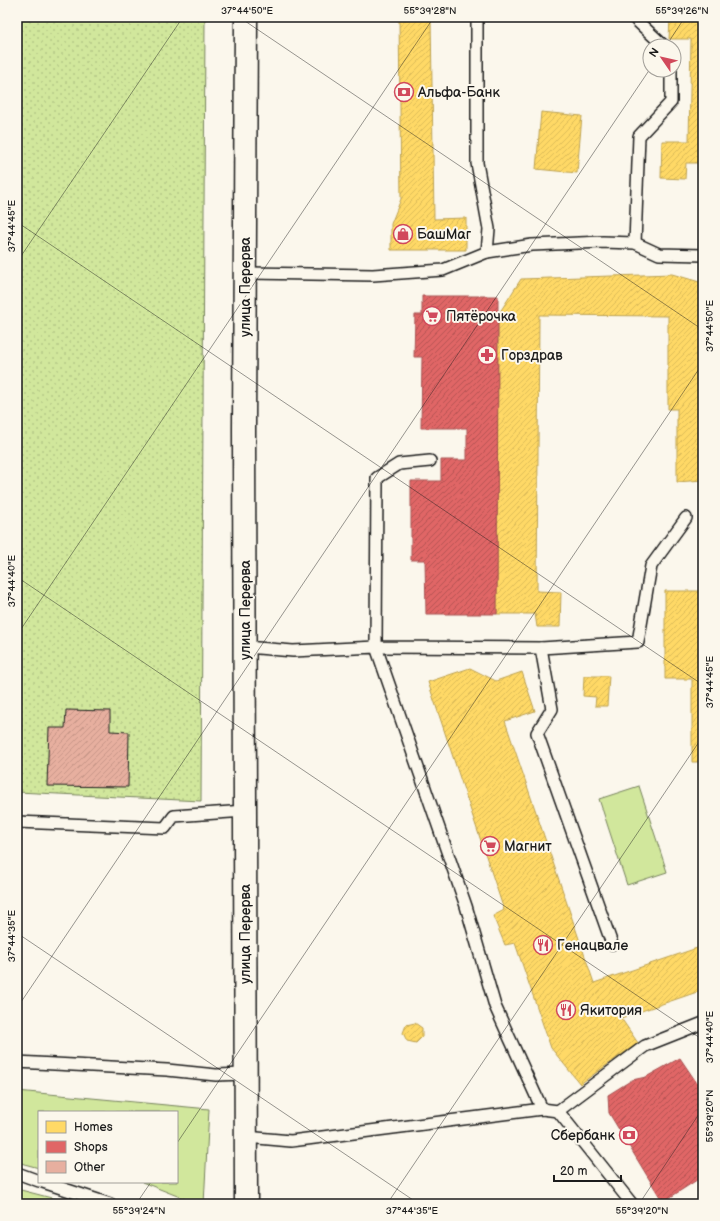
<svg xmlns="http://www.w3.org/2000/svg" width="720" height="1221" viewBox="0 0 720 1221" font-family="'Balsamiq Sans',sans-serif">
	<style>
		.green { fill: #d1e79c; stroke: #76825c }
		.park { fill: url(#park-dots); stroke: #76825c }
		.homes { fill: url(#homes-hatch); stroke: #bba050 }
		.shops { fill: url(#shops-hatch); stroke: #a55050 }
		.building { fill: url(#building-hatch); stroke: #1c1c1c }
		.lines { fill: none; stroke-linecap: round; stroke-linejoin: round }
		.service-casing { stroke: #1c1c1c; stroke-width: 14 }
		.secondary-casing { stroke: #1c1c1c; stroke-width: 25 }
		.service { stroke: #fbf7ec; stroke-width: 11 }
		.secondary { stroke: #fbf7ec; stroke-width: 22 }
		.ticks { fill: none; stroke: #1c1c1c; stroke-width: 1; stroke-opacity: 0.45 }
		.labels { text-anchor: middle; dominant-baseline: central; stroke-width: 4; stroke-linejoin: round; paint-order: stroke }
		.poi-label { font-size: 14px; fill: #1c1c1c; stroke: #fbf7ec; text-anchor: start }
		.street-label { font-size: 14px; fill: #1c1c1c; stroke: #fbf7ec }
		.neatline { fill: none; stroke: #1c1c1c; stroke-width: 1.5 }
		.ticks-label { font-size: 10px; text-anchor: middle; fill: #1c1c1c }
	</style>
	<defs>
		<pattern id="park-dots" width="8" height="8" patternUnits="userSpaceOnUse"><rect width="8" height="8" fill="#d1e79c"/><path d="M2 2h.1M6 6h.1" fill="none" stroke="#b3c686" stroke-width="1.8" stroke-linecap="round"/></pattern>
		<pattern id="homes-hatch" width="6" height="6" patternUnits="userSpaceOnUse"><rect width="6" height="6" fill="#ffd966"/><path d="M-1 1l2-2M0 6l6-6M5 7l2-2" fill="none" stroke="#daba58"/></pattern>
		<pattern id="shops-hatch" width="6" height="6" patternUnits="userSpaceOnUse"><rect width="6" height="6" fill="#e06666"/><path d="M-1 1l2-2M0 6l6-6M5 7l2-2" fill="none" stroke="#b55353"/></pattern>
		<pattern id="building-hatch" width="6" height="6" patternUnits="userSpaceOnUse"><rect width="6" height="6" fill="#e7af9f"/><path d="M-1 1l2-2M0 6l6-6M5 7l2-2" fill="none" stroke="#c69688"/></pattern>
	</defs>
	<rect width="100%" height="100%" fill="#fbf7ec"/>
	<filter id="ink" filterUnits="userSpaceOnUse"><feTurbulence type="fractalNoise" baseFrequency=".025" numOctaves="2"/><feDisplacementMap in="SourceGraphic" scale="8" xChannelSelector="R" yChannelSelector="G"/><feConvolveMatrix kernelMatrix="1 2 1 2 8 2 1 2 1" color-interpolation-filters="sRGB"/></filter>
	<g filter="url(#ink)">
		<g class="green">
			<path d="M639,786L667,872L627,885L599,799Z"/>
			<path d="M17,1091L209,1109L204,1204H186L185,1199L142,1182H177V1112H39V1168L17,1162Z"/>
			<path d="M17,1189L63,1201L62,1204H17Z"/>
		</g>
		<path class="park" d="M17,17H205L201,801L17,792Z"/>
		<g class="homes">
			<path d="M399,17H431L434,219L466,218V250H391V224L401,199Z"/>
			<path d="M670,17H703V163H686L685,179L661,178L662,141H689L691,39H669Z"/>
			<path d="M541,112L582,116L577,173L536,169Z"/>
			<path d="M672,274L703,283V480L677,482V409H668V316L539,315L537,591L561,592L560,627H537L535,614H497L498,315L521,279Z"/>
			<path d="M665,591H703V762H692V679H665Z"/>
			<path d="M470,668L496,681L522,672L535,711L505,721L594,983L703,946V990L621,1018L638,1043L580,1084L551,1048L515,943L505,945L493,916L504,910L428,682Z"/>
			<path d="M584,676H609L607,706H595L596,697L583,696Z"/>
			<path d="M415,1023L422,1028V1037L416,1043L407,1041L403,1033L406,1025Z"/>
		</g>
		<g class="shops">
			<path d="M422,296H498L497,614H426L425,560H411V481H441V460H467V428H421L422,357H414L415,315H422Z"/>
			<path d="M680,1058L703,1092V1176L663,1202L609,1113L608,1095L632,1080L646,1077Z"/>
		</g>
		<path class="building" d="M66,710L110,711V731L129,732L128,787L47,786L49,728H65Z"/>
		<g class="lines">
			<g class="service-casing">
				<g id="service">
					<path d="M477,17V163L489,229L487,252"/>
					<path d="M636,17V20L664,46"/>
					<path d="M635,243L639,136L671,102V70"/>
					<path d="M245,273L373,275L443,270L487,252L532,245L603,242L635,243L659,254L703,255"/>
					<path d="M430,461L399,464L377,478L376,647L541,648L638,642L651,566L686,518"/>
					<path d="M245,647L293,651L376,647L466,906L495,1006L542,1109"/>
					<path d="M541,648L552,709L537,733L612,944"/>
					<path d="M17,822L165,828L174,816L245,811"/>
					<path d="M17,1062L167,1070L216,1075L245,1074"/>
					<path d="M558,1111L645,1046L703,1023"/>
					<path d="M245,1137L291,1141L542,1109L558,1111L632,1204"/>
					<path d="M17,1173L39,1181"/>
					<path d="M43,1182L110,1204"/>
				</g>
			</g>
			<g class="secondary-casing">
				<path id="secondary" d="M246,1204L244,429L246,17"/>
			</g>
			<use href="#service" class="service"/>
			<use href="#secondary" class="secondary"/>
		</g>
	</g>
	<path class="ticks" d="M239,17L703,330M666,46L685,17M17,222L703,685M17,262L183,17M17,577L703,1040M17,635L434,17M17,933L419,1204M17,1008L650,69M177,1143L703,363M136,1204L151,1182M387,1204L703,736M639,1204L703,1108"/>
	<defs>
		<g id="bank-ring" transform="scale(1)"><circle r="9.5" fill="#fbf7ec" stroke="#d1495b" stroke-width="1.5"/><path d="M-6-4H6V4H-6ZM0-2.3a2.3 2.3 0 1 0 0 4.6a2.3 2.3 0 1 0 0-4.6Z" fill="#d1495b"/></g>
		<g id="shop-ring" transform="scale(1)"><circle r="9.5" fill="#fbf7ec" stroke="#d1495b" stroke-width="1.5"/><path d="M-5-2.5h2.3a2.7 3.5 0 0 1 5.4 0H5L5.5 6h-11ZM-1.5-2.5h3a1.5 2.3 0 0 0-3 0Z" fill="#d1495b"/></g>
		<g id="supermarket-ring" transform="scale(1)"><circle r="9.5" fill="#fbf7ec" stroke="#d1495b" stroke-width="1.5"/><path d="M-6-5.5h2.5l.6 2H6L4.5 2H-2.5L-4.4-4H-6ZM-1.5 3.2a1.3 1.3 0 1 0 .1 0ZM3 3.2a1.3 1.3 0 1 0 .1 0Z" fill="#d1495b"/></g>
		<g id="pharmacy-ring" transform="scale(1)"><circle r="9.5" fill="#fbf7ec" stroke="#d1495b" stroke-width="1.5"/><path d="M-2-6h4v4h4v4h-4v4h-4v-4h-4v-4h4Z" fill="#d1495b"/></g>
		<g id="restaurant-ring" transform="scale(1)"><circle r="9.5" fill="#fbf7ec" stroke="#d1495b" stroke-width="1.5"/><path d="M-5-6h1v4h1v-4h1v4h1v-4h1v5L-1.5 .5V6h-2V.5L-5-1ZM5-6V6H3V1.5H1.5Q1.5-4 5-6Z" fill="#d1495b"/></g>
	</defs>
	<g fill-rule="evenodd">
		<use href="#bank-ring" x="404" y="92"/>
		<use href="#shop-ring" x="403" y="234"/>
		<use href="#supermarket-ring" x="432" y="316"/>
		<use href="#pharmacy-ring" x="487" y="355"/>
		<use href="#supermarket-ring" x="490" y="846"/>
		<use href="#restaurant-ring" x="543" y="945"/>
		<use href="#restaurant-ring" x="566" y="1010"/>
		<use href="#bank-ring" x="629" y="1135"/>
	</g>
	<g class="labels">
		<g class="poi-label">
			<text x="418" y="92">Альфа-Банк</text>
			<text x="417" y="234">БашМаг</text>
			<text x="446" y="316">Пятёрочка</text>
			<text x="501" y="355">Горздрав</text>
			<text x="504" y="846">Магнит</text>
			<text x="557" y="945">Генацвале</text>
			<text x="580" y="1010">Якитория</text>
			<text x="615" y="1135" text-anchor="end">Сбербанк</text>
		</g>
		<g class="street-label">
			<text transform="translate(245 287) rotate(-90)">улица Перерва</text>
			<text transform="translate(245 610) rotate(-90)">улица Перерва</text>
			<text transform="translate(245 934) rotate(-90)">улица Перерва</text>
		</g>
	</g>
	<rect width="720" height="1221" fill="none" stroke="#fbf7ec" stroke-width="44"/>
	<rect x="38" y="1111" width="140" height="72" fill="#fbf7ec" stroke="#a29f99"/>
	<rect x="46" y="1121" width="20" height="12" fill="#ffd966" stroke="#a29f99"/>
	<text x="74" y="1131" font-size="12" fill="#1c1c1c">Homes</text>
	<rect x="46" y="1141" width="20" height="12" fill="#e06666" stroke="#a29f99"/>
	<text x="74" y="1151" font-size="12" fill="#1c1c1c">Shops</text>
	<rect x="46" y="1161" width="20" height="12" fill="#e7af9f" stroke="#a29f99"/>
	<text x="74" y="1171" font-size="12" fill="#1c1c1c">Other</text>
	<g transform="translate(662 58) rotate(304)"><circle r="19" fill="#fbf7ec" stroke="#a29f99"/>
	<path d="M0-3L7 15L0 10L-7 15Z" fill="#d1495b"/>
	<text y="-6" font-size="11" font-weight="bold" text-anchor="middle" fill="#1c1c1c">N</text>
	</g>
	<path d="M554 1175v6h67v-6" fill="none" stroke="#1c1c1c" stroke-width="2"/>
	<text x="560" y="1175" font-size="12" fill="#1c1c1c" stroke="#fbf7ec" stroke-width="3" paint-order="stroke">20 m</text>
	<rect x="22" y="22" width="676" height="1177" class="neatline"/>
	<g class="ticks-label">
		<text x="247" y="14">37°44'50"E</text>
		<text x="430" y="14">55°39'28"N</text>
		<text x="682" y="14">55°39'26"N</text>
		<text transform="translate(11 226) rotate(-90)" y="4">37°44'45"E</text>
		<text transform="translate(709 326) rotate(-90)" y="4">37°44'50"E</text>
		<text transform="translate(11 581) rotate(-90)" y="4">37°44'40"E</text>
		<text transform="translate(709 682) rotate(-90)" y="4">37°44'45"E</text>
		<text transform="translate(11 936) rotate(-90)" y="4">37°44'35"E</text>
		<text transform="translate(709 1037) rotate(-90)" y="4">37°44'40"E</text>
		<text transform="translate(709 1116) rotate(-90)" y="4">55°39'20"N</text>
		<text x="139" y="1214">55°39'24"N</text>
		<text x="412" y="1214">37°44'35"E</text>
		<text x="642" y="1214">55°39'20"N</text>
	</g>
</svg>
